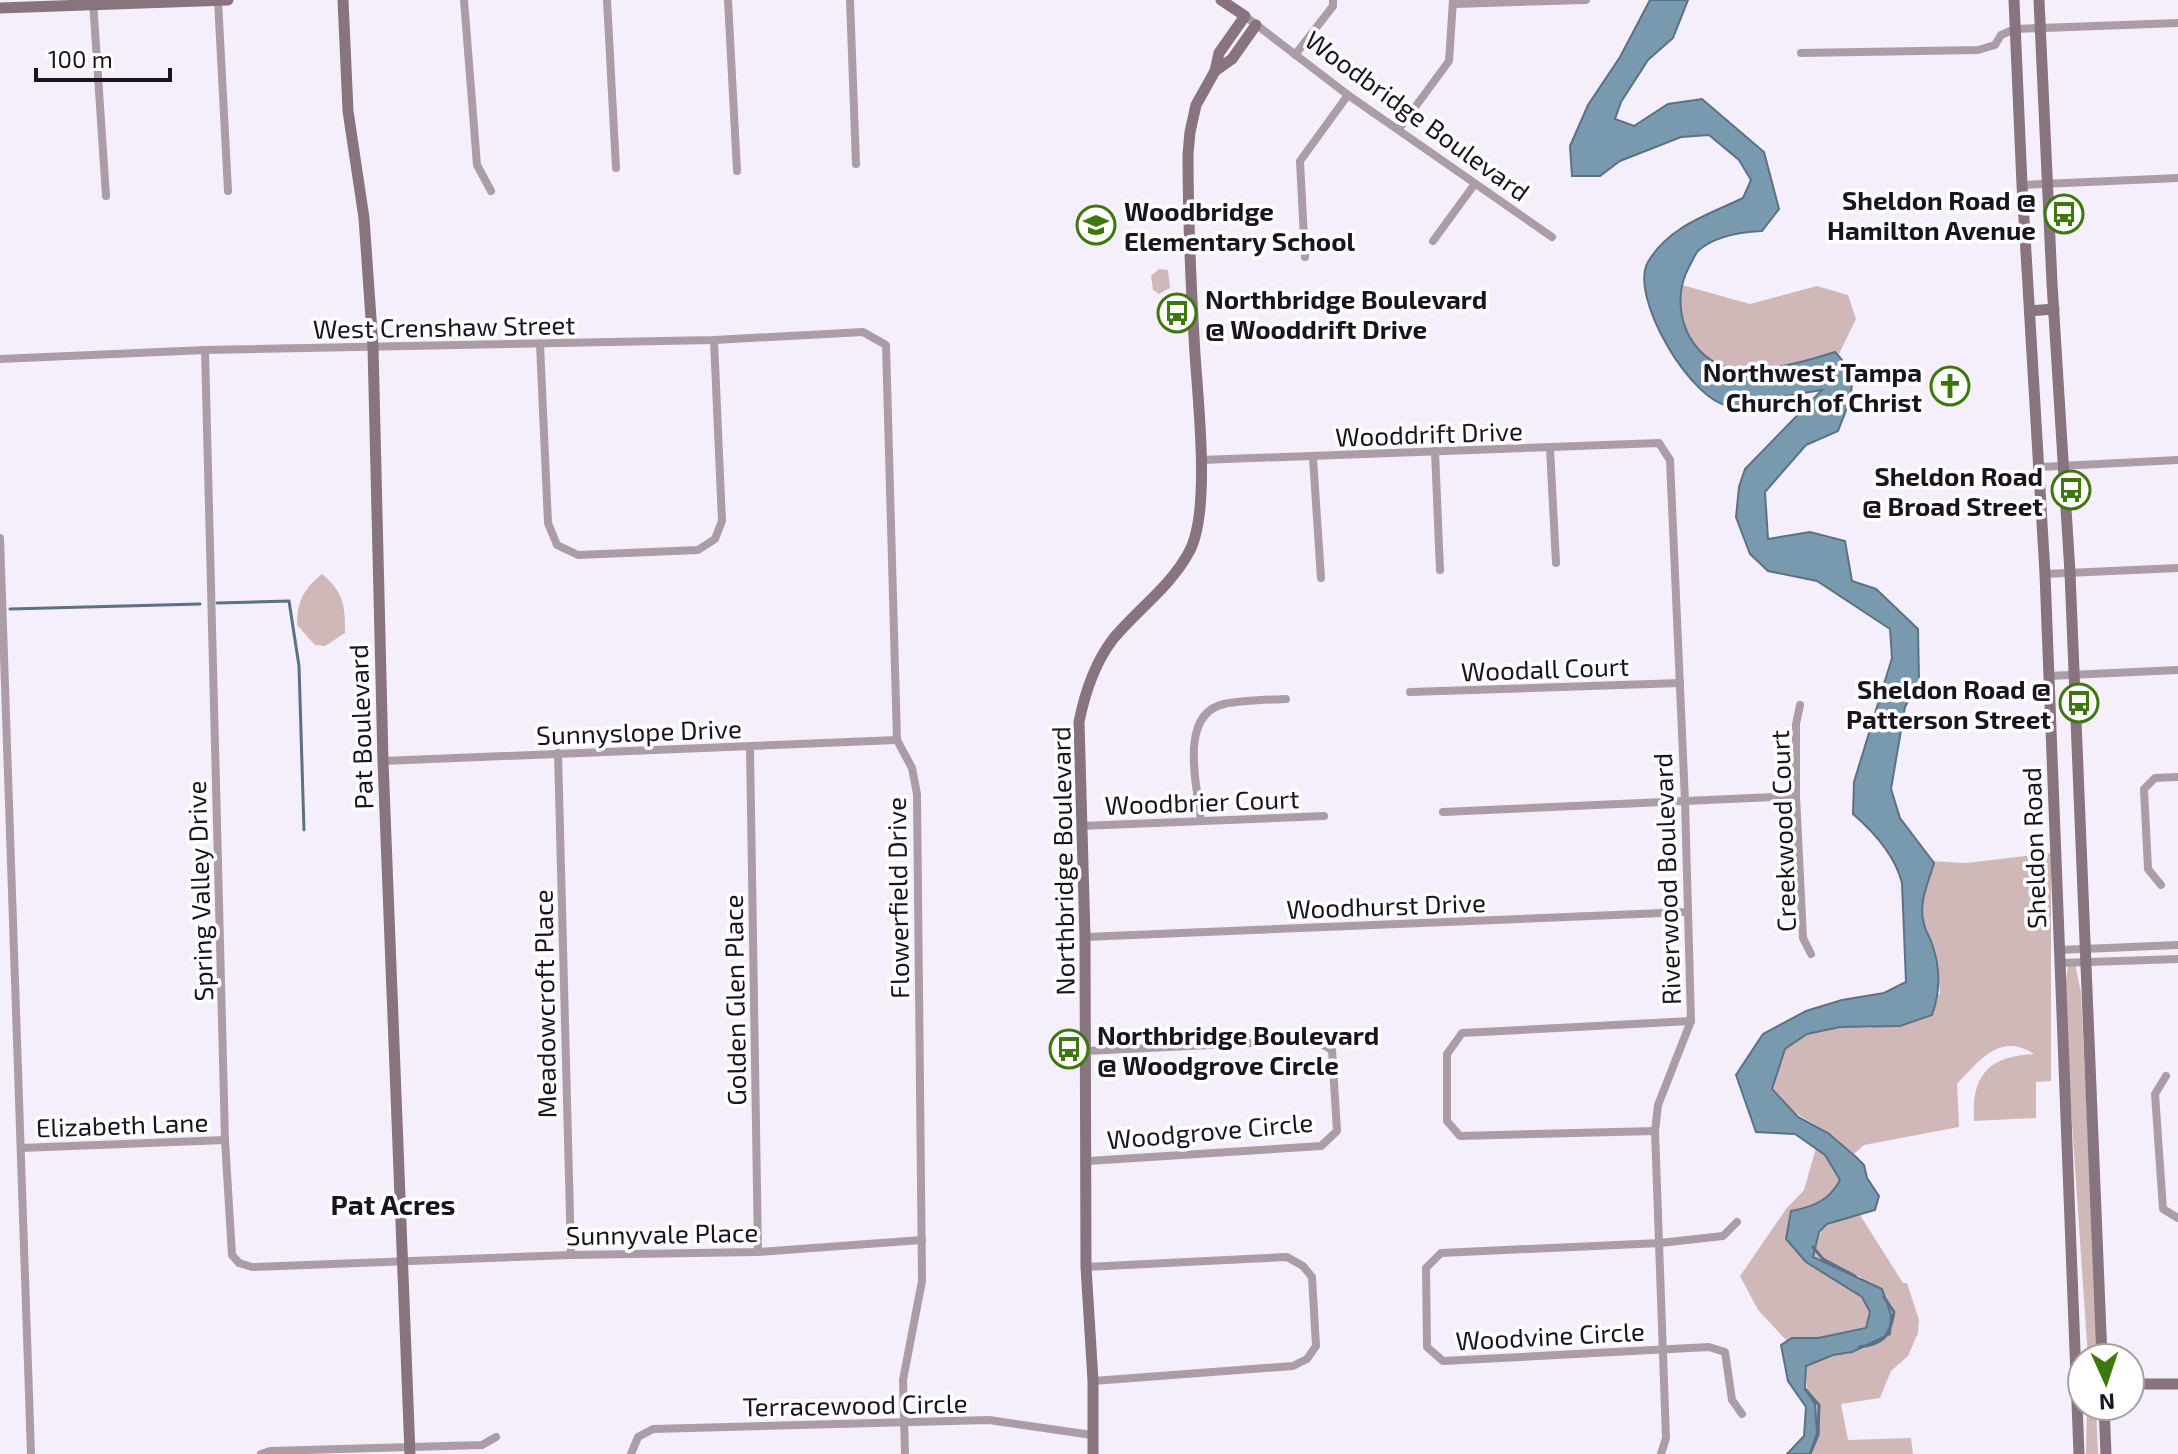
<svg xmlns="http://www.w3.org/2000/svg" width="2178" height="1454" viewBox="0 0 2178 1454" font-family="'Exo 2',sans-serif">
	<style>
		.green { fill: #d1b8b8 }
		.water { fill: #7999af; stroke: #5c7184; stroke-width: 2 }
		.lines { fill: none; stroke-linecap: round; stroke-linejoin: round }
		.stream { stroke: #5c7184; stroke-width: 3 }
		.street { stroke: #ab9da5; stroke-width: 8 }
		.secondary { stroke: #88747f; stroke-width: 11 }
		.labels { text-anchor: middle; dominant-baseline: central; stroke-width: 7; stroke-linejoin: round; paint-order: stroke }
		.street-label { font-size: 26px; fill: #19141e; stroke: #fff }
		.poi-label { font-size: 26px; font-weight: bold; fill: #19141e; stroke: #fff; text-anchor: end }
		.neighbourhood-label { font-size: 28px; font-weight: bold; fill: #19141e; stroke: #fff }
	</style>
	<rect width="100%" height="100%" fill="#f5effc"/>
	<g class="green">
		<path d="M1159,269L1168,270L1170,288L1159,294L1153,290L1151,276Z"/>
		<path d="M1682,285L1750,304L1817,286L1848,295L1856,319L1838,356L1835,353C1815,359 1775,370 1755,371C1708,375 1671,331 1682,285Z"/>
		<path d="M322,574C344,593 345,605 345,633L325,646L315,645L297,625C297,600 304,589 322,574Z"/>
		<path d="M2051,853V1081L2036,1082V1118L1974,1121C1971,1075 1989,1056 2034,1054C2000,1032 1980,1060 1957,1084L1959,1127L1864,1145L1854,1154C1845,1147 1837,1139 1829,1133C1805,1117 1790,1114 1772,1089L1785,1049L1807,1034L1840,1027L1870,1028L1940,994L1938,967L1932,942L1924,925L1922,900L1933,864L1932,861L1966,863Z"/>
		<path d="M2075,963L2081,993L2098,1344L2095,1358H2088L2067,1050L2065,987L2068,966Z"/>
		<path d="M1816,1148L1825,1155L1840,1181C1829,1200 1813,1207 1791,1211L1806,1262L1862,1297L1870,1312L1866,1328L1818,1338H1793L1787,1341L1758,1310L1740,1276L1786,1209L1804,1190Z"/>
		<path d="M1860,1215L1903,1283H1907L1919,1320L1918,1333L1908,1356L1891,1371L1880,1398L1841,1404L1848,1440L1911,1438L1913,1454H1810L1806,1366C1835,1354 1861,1347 1890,1333L1861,1277L1839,1271L1813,1257C1821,1221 1825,1225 1860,1215Z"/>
		<path d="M2087,1406H2096L2098,1454H2086Z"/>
	</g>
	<path class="water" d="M1650,0H1688L1673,38L1648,60L1621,102L1615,119L1634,126L1668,104L1702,99L1764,152L1779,209L1762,231C1742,232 1714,236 1698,251C1695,254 1692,262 1689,267C1668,305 1687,360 1733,369C1761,374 1807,361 1835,352C1863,381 1850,399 1838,431L1806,445L1765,492L1768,539L1810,532L1845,541L1852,581L1876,589L1918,629L1919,681L1905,707L1891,789L1900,818L1934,863C1928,884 1918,903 1924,924C1925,930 1929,936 1931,941C1941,967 1941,990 1932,1015L1900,1026L1840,1027L1807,1034L1785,1049L1772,1089L1798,1117L1828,1133L1856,1157L1864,1165L1867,1178L1879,1196L1875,1210L1827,1224L1819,1232L1813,1257L1882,1289L1891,1315L1890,1334L1852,1352L1833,1355L1806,1366L1805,1389L1815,1404L1817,1433L1810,1454H1787L1804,1436L1806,1407L1788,1381L1781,1345L1792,1338H1818L1866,1328L1870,1312L1862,1297L1806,1262L1786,1239L1791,1211C1813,1207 1830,1200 1840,1180L1825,1155L1795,1134L1756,1132L1736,1075L1763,1034L1806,1011L1842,1000L1884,993L1906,982L1902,883C1895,855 1875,833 1853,814L1854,782L1892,658L1890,629L1817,581L1768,571L1750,554L1736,517L1739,487L1745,469L1822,390C1800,393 1778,398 1755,402C1748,403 1739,407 1731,406C1693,405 1628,296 1648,262C1669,226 1708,215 1743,198L1751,180L1739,160L1709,135L1681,137L1620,161L1600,176H1572L1570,146L1588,105L1620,57Z"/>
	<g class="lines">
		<g class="stream">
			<path d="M217,603L289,601L299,666L304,830"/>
			<path d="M10,609L200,604"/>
			<path d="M1813,1247L1823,1259L1855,1276"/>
			<path d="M1859,1347C1884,1344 1890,1336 1894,1312L1884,1297"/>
			<path d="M1805,1389L1819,1405L1818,1435L1810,1454"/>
		</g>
		<g class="street">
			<path d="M218,0L228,191"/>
			<path d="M464,0L477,165L491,191"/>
			<path d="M607,0L616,168"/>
			<path d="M728,0L737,171"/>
			<path d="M850,0L856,164"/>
			<path d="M93,1L106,196"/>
			<path d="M1453,4L1586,0"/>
			<path d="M1245,16L1348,95L1552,237"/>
			<path d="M1801,53L1978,50L1995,45L2001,35L2015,29L2178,23"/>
			<path d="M1295,55L1333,6V0"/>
			<path d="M1399,129L1449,61L1453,0"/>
			<path d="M2022,185L2178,178"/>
			<path d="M1433,241L1474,185"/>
			<path d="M1305,257L1300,161L1348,95"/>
			<path d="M540,344L548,523L557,545L578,555L698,550L715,539L722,521L714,340"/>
			<path d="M205,350L225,1140L232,1255L239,1263L252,1267L571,1255L758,1252L922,1240"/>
			<path d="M0,359L205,350L714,340L863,332L886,345L897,740L912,768L917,794L922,1281L903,1380L905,1454"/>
			<path d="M1550,448L1556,563"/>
			<path d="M1435,451L1440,570"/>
			<path d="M1313,458L1321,578"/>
			<path d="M1201,460L1659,443L1670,460L1685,801L1691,1021L1658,1105L1655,1131L1666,1438L1661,1454"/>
			<path d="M2040,467L2178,460"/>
			<path d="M0,538L31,1454"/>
			<path d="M2045,574L2178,568"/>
			<path d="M2048,676L2178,670"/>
			<path d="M1410,692L1680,683"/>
			<path d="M1800,705L1796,724V796L1803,938L1811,954"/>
			<path d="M750,747L758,1252"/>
			<path d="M558,753L571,1255"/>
			<path d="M383,761L897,740"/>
			<path d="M1443,812L1796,796"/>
			<path d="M1201,820C1197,786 1178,714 1224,704C1244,700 1266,700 1286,699"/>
			<path d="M1081,826L1324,816"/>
			<path d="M2161,885L2148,869L2144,789L2155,778L2178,777"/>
			<path d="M1085,937L1687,912"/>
			<path d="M2059,950L2178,945"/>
			<path d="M2060,963L2178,959"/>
			<path d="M1086,1051L1315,1040L1332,1050L1337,1131L1321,1146L1088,1161"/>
			<path d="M2166,1076L2155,1094L2163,1209L2178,1218"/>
			<path d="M1655,1131L1460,1136L1447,1121V1054L1462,1033L1691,1021"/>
			<path d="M21,1148L225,1140"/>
			<path d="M1737,1222L1723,1236L1660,1243L1441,1253L1426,1268L1427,1347L1443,1361L1709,1347L1725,1352L1732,1400L1742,1414"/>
			<path d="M1086,1267L1287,1257L1303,1266L1312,1277L1316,1346L1307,1359L1293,1366L1093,1381"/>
			<path d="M261,1454L270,1451L482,1445L496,1437"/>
			<path d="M631,1454L638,1437L653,1429L989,1420L1092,1435"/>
		</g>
		<g class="secondary">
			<path d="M343,0L348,111L364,218L373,347L383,761L410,1454"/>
			<path d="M2014,0L2022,185L2045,574L2079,1454"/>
			<path d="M2039,0L2052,283L2070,573L2102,1358"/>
			<path d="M0,8L228,0"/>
			<path d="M1215,71L1232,59L1256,25"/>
			<path d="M2030,311L2054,309"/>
			<path d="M2130,1384H2178"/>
			<path d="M2104,1406L2106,1454"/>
			<path d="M1093,1454V1381L1086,1267L1085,937L1079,722C1085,692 1094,664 1113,639C1137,610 1171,586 1189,552C1211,513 1198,402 1195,354C1191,288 1188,221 1188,154L1190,132L1196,105L1215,71L1219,53L1245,16L1221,0"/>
		</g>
	</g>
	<defs>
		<g id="bus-ring" transform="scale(2)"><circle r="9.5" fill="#fff" stroke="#3e770b" stroke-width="1.5"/><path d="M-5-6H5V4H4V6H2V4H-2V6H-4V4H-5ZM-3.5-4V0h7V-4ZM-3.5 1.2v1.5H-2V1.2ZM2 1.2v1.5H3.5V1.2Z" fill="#3e770b"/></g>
		<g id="school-ring" transform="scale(2)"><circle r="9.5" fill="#fff" stroke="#3e770b" stroke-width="1.5"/><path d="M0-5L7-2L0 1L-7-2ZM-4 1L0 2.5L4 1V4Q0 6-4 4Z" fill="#3e770b"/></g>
		<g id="church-ring" transform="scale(2)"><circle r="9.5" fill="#fff" stroke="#3e770b" stroke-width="1.5"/><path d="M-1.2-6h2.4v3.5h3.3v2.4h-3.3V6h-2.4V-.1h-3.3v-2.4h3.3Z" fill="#3e770b"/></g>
	</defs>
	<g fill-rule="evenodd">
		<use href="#bus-ring" x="2064" y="214"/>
		<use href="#school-ring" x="1096" y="225"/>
		<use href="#bus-ring" x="1177" y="313"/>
		<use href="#church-ring" x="1950" y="386"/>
		<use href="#bus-ring" x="2071" y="490"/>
		<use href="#bus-ring" x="2079" y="703"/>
		<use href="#bus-ring" x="1069" y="1049"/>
	</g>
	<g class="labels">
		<g class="street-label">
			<text transform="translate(1418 115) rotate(36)">Woodbridge Boulevard</text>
			<text transform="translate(444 326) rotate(-1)">West Crenshaw Street</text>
			<text transform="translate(1429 433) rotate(-2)">Wooddrift Drive</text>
			<text transform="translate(1545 668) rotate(-2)">Woodall Court</text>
			<text transform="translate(360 727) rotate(-92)">Pat Boulevard</text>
			<text transform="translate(639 731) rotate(-2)">Sunnyslope Drive</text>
			<text transform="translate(1202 801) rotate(-2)">Woodbrier Court</text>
			<text transform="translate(1782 831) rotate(-92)">Creekwood Court</text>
			<text transform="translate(2033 848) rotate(-92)">Sheldon Road</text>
			<text transform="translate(1062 861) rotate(-91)">Northbridge Boulevard</text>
			<text transform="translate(1666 879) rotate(-92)">Riverwood Boulevard</text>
			<text transform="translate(199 891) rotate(-92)">Spring Valley Drive</text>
			<text transform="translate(897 898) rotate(-91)">Flowerfield Drive</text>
			<text transform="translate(1386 905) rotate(-2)">Woodhurst Drive</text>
			<text transform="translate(734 1000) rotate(-91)">Golden Glen Place</text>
			<text transform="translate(544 1004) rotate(-91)">Meadowcroft Place</text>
			<text transform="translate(122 1124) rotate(-2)">Elizabeth Lane</text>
			<text transform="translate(1210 1130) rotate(-5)">Woodgrove Circle</text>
			<text transform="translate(662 1233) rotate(-1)">Sunnyvale Place</text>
			<text transform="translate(1550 1335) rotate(-3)">Woodvine Circle</text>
			<text transform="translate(855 1404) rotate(-1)">Terracewood Circle</text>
		</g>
		<g class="poi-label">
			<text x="2036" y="199">Sheldon Road @<tspan x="2036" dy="30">Hamilton Avenue</tspan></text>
			<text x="1124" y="210" text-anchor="start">Woodbridge<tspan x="1124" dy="30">Elementary School</tspan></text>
			<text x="1205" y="298" text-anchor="start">Northbridge Boulevard<tspan x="1205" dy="30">@ Wooddrift Drive</tspan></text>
			<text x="1922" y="371">Northwest Tampa<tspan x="1922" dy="30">Church of Christ</tspan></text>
			<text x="2043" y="475">Sheldon Road<tspan x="2043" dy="30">@ Broad Street</tspan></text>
			<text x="2051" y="688">Sheldon Road @<tspan x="2051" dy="30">Patterson Street</tspan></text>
			<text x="1097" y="1034" text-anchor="start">Northbridge Boulevard<tspan x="1097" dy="30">@ Woodgrove Circle</tspan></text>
		</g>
		<g class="neighbourhood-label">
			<text x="393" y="1204">Pat Acres</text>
		</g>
	</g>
	<g transform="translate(2106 1382) rotate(177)"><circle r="38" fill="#ffffff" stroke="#a3a1a5" stroke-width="2"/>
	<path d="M0-6L14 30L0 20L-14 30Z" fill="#3e770b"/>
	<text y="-12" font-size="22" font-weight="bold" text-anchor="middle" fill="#19141e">N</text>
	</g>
	<path d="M36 68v12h134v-12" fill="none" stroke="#19141e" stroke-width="4"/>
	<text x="48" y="68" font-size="24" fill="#19141e" stroke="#ffffff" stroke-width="6" paint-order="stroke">100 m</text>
</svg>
